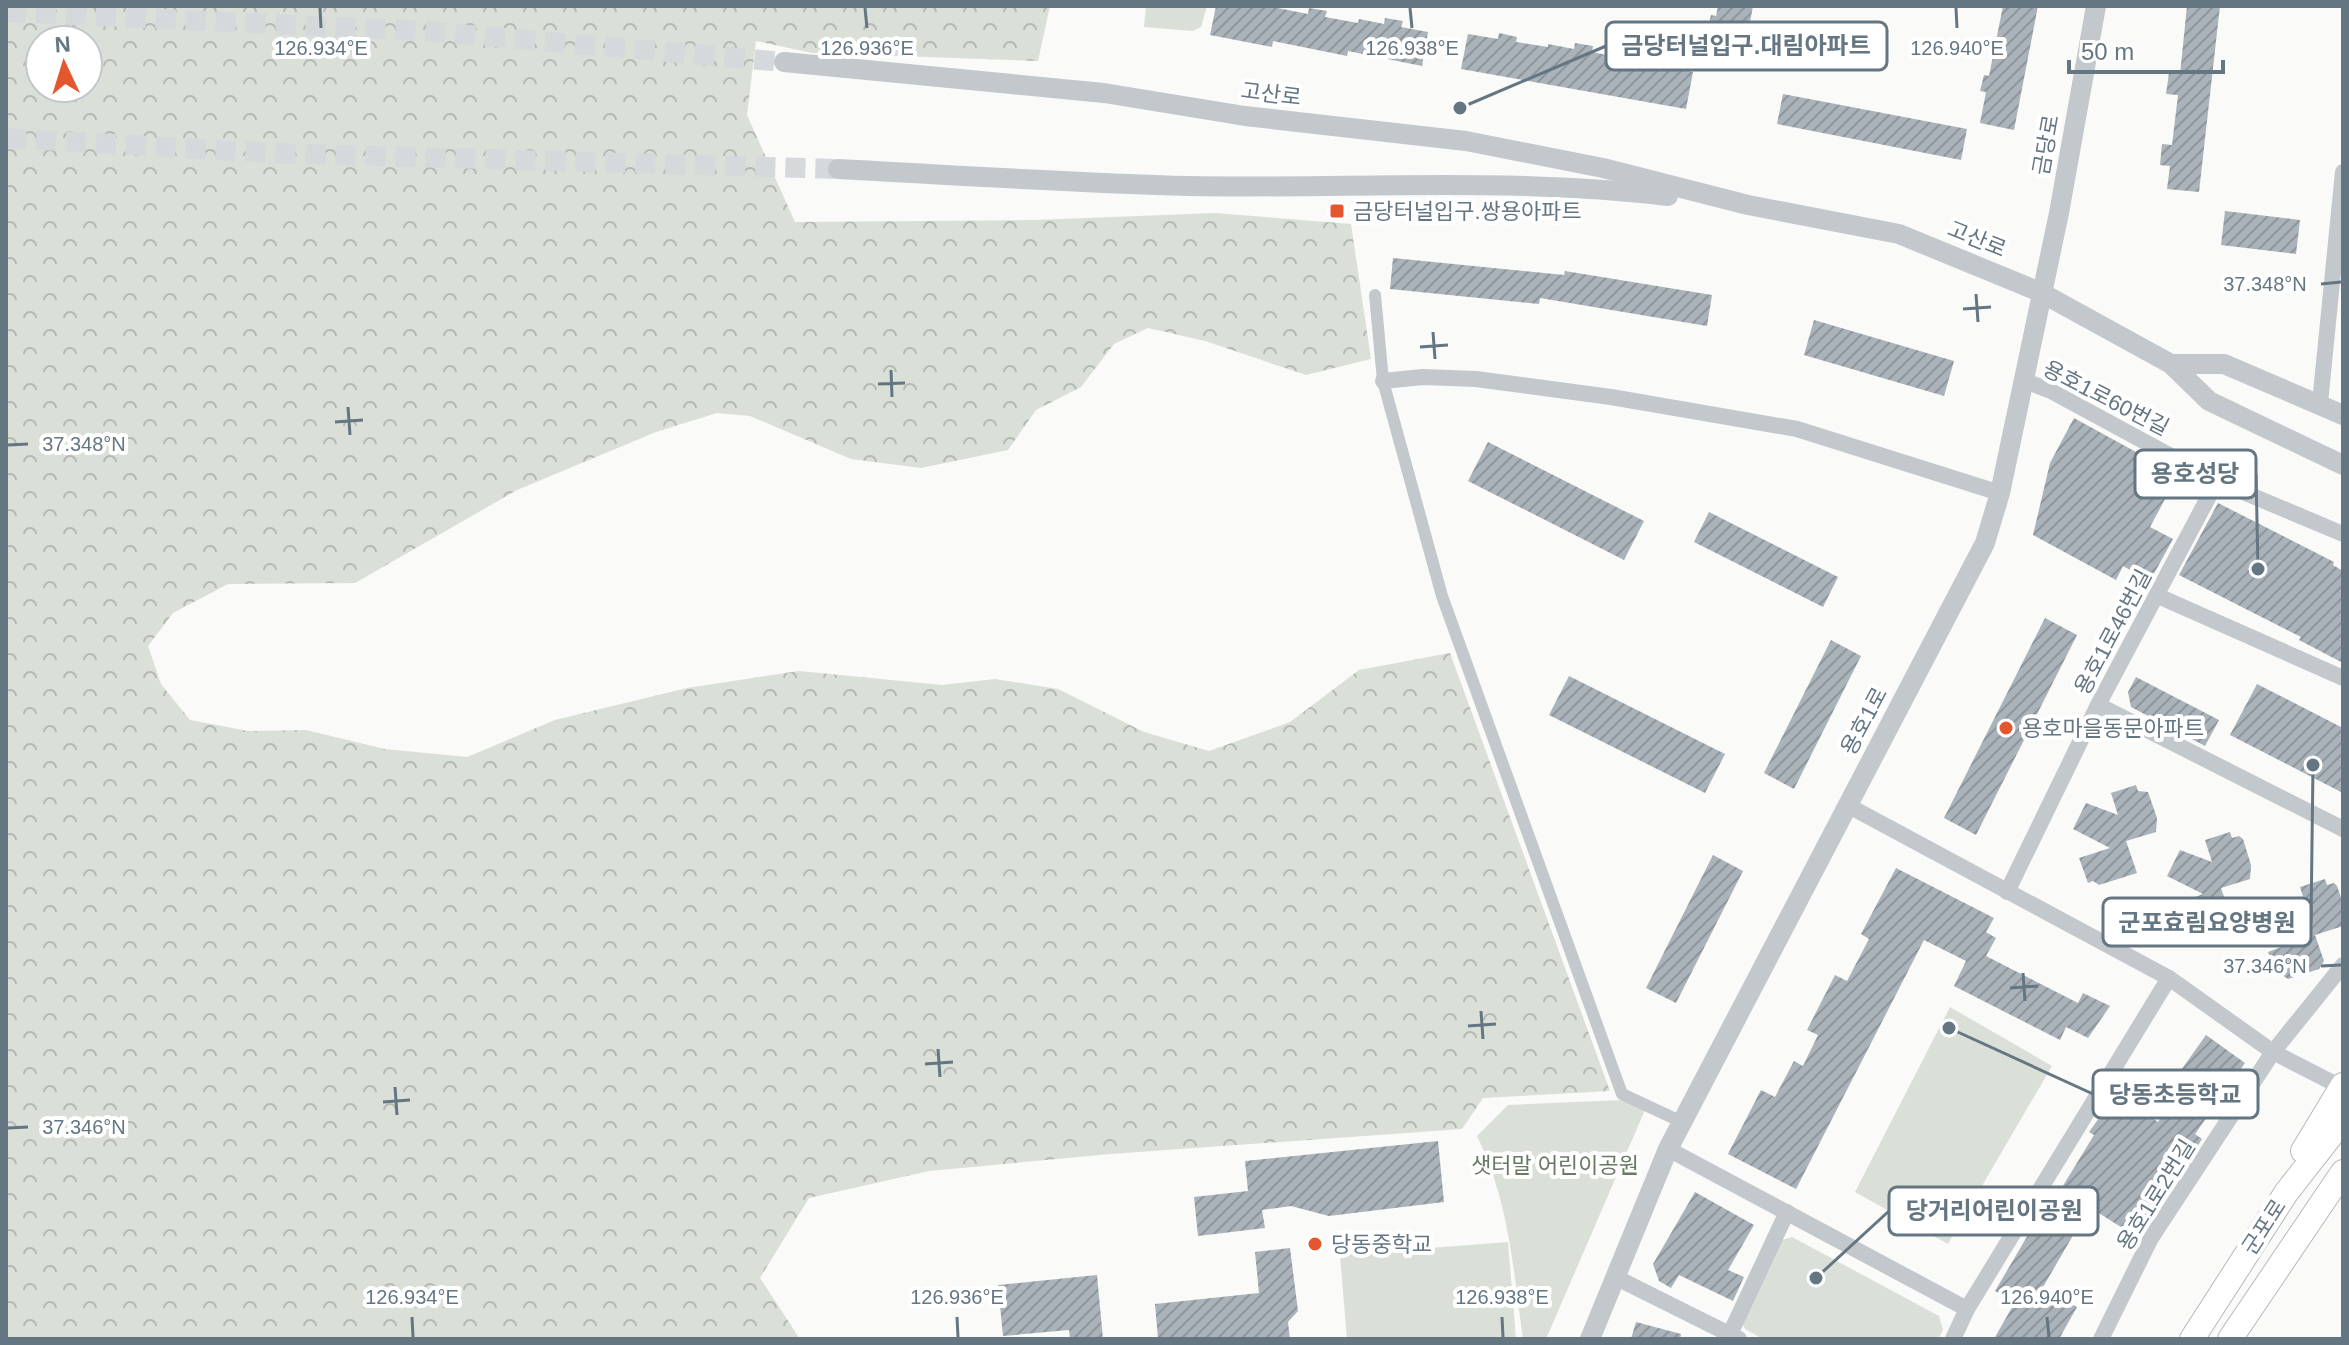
<svg xmlns="http://www.w3.org/2000/svg" width="2349" height="1345" viewBox="0 0 2349 1345" font-family="Arial,'Noto Sans KR',sans-serif">
	<style>
		.green { fill: #dadfd7 }
		.forest { fill: url(#forest-crowns); fill-rule: evenodd }
		.building { fill: url(#building-hatch) }
		.lines { fill: none; stroke-linecap: round; stroke-linejoin: round }
		.tertiary-tunnel { stroke: #d5d9db; stroke-width: 20; stroke-dasharray: 20 10; stroke-linecap: butt }
		.primary-casing { stroke: #b5babe; stroke-width: 26 }
		.pedestrian { stroke: #c3c8cc; stroke-width: 12 }
		.minor { stroke: #c3c8cc; stroke-width: 16 }
		.tertiary { stroke: #c3c8cc; stroke-width: 20 }
		.primary { stroke: #fff; stroke-width: 24 }
		.ticks { fill: none; stroke: #657683; stroke-width: 3 }
		.poi-dot { fill: #e4572e; stroke: #fff; stroke-width: 3 }
		.labels { text-anchor: middle; dominant-baseline: central; stroke-width: 8; stroke-linejoin: round; paint-order: stroke }
		.street-label { font-size: 22px; fill: #657683; stroke: #fff }
		.poi-label { font-size: 22px; fill: #657683; stroke: #fff; text-anchor: start }
		.park-label { font-size: 22px; fill: #687a64; stroke: #fff }
		.ticks-label { font-size: 20px; text-anchor: middle; fill: #657683; stroke: #fff; stroke-width: 8; stroke-linejoin: round; paint-order: stroke }
		.leader { fill: none; stroke: #657683; stroke-width: 3 }
		.callout-dot { fill: #657683; stroke: #fff; stroke-width: 3 }
		.callout { fill: #fff; stroke: #657683; stroke-width: 3 }
		.callout-label { font-size: 24px; text-anchor: middle; font-weight: bold; fill: #657683 }
	</style>
	<defs>
		<pattern id="forest-crowns" width="20" height="18" patternUnits="userSpaceOnUse" patternTransform="scale(2)"><rect width="20" height="18" fill="#dadfd7"/><path d="M2 6a3 3 0 1 1 6 0M12 15a3 3 0 1 1 6 0" fill="none" stroke="#b4b9b4"/></pattern>
		<pattern id="building-hatch" width="6" height="6" patternUnits="userSpaceOnUse" patternTransform="scale(2)"><rect width="6" height="6" fill="#aab3b9"/><path d="M-1 1l2-2M0 6l6-6M5 7l2-2" fill="none" stroke="#8e969c"/></pattern>
	</defs>
	<rect width="100%" height="100%" fill="#fafaf8"/>
	<g class="green">
		<path d="M1146,6H1207L1201,27L1193,31L1144,27Z"/>
		<path d="M1950,1007L2052,1066L1948,1244L1855,1192Z"/>
		<path d="M1622,1100L1645,1110L1546,1339H1523C1513,1268 1509,1201 1477,1136L1508,1105Z"/>
		<path d="M1792,1237L1939,1316L1943,1330L1938,1339H1763L1745,1329L1741,1321L1782,1240Z"/>
		<path d="M1508,1242L1516,1339H1347L1340,1255Z"/>
	</g>
	<path class="forest" d="M6,6H1050L1038,61L812,53L756,41L747,115L795,222L1035,220L1215,213L1351,224L1371,359L1306,375L1205,341L1148,328L1114,344L1081,387L1036,410L1008,450L921,468L851,459L750,416L717,413L656,432L517,490L355,583L228,584L173,613L148,646L161,684L190,720L248,731L306,730L385,749L467,757L555,720L687,688L799,671L942,685L995,679L1058,689L1144,732L1209,751L1290,722L1359,670L1450,653L1610,1091L1483,1098L1462,1129L1110,1154L929,1171L809,1198L760,1278L800,1339H6ZM40,40H88V88H40Z"/>
	<g class="building">
		<path d="M1216,6H1267L1308,14L1309,8L1327,11L1325,17L1358,23L1359,19L1384,24L1385,18L1403,21L1401,27L1428,32L1422,66L1348,51L1347,56L1273,41L1272,47L1210,35Z"/>
		<path d="M1718,6H1753L1741,69L1707,63L1713,32L1707,31L1711,15L1716,16Z"/>
		<path d="M2003,6H2038L2014,130L1980,123L1986,92L1980,91L1984,75L1989,76Z"/>
		<path d="M2187,6H2220L2199,192L2167,189L2170,166L2160,165L2162,144L2172,145L2178,95L2166,94L2169,73L2180,74Z"/>
		<path d="M1499,33L1517,37L1516,42L1548,47V44L1574,49L1575,43L1593,46L1592,52L1648,63L1649,58L1667,61L1666,66L1693,72L1686,109L1461,69L1468,34L1498,39Z"/>
		<path d="M1783,94L1967,129L1961,160L1777,124Z"/>
		<path d="M2225,211L2300,220L2296,254L2221,245Z"/>
		<path d="M1393,258L1564,275L1565,271L1712,295L1707,326L1540,298L1539,304L1390,289Z"/>
		<path d="M1814,320L1954,361L1944,396L1804,355Z"/>
		<path d="M2074,418L2178,475L2150,527L2173,539L2150,581L2123,566L2116,580L2033,535L2050,463Z"/>
		<path d="M1488,442L1644,521L1624,560L1468,481Z"/>
		<path d="M2218,503L2334,562L2333,565L2343,571V663L2299,640L2301,637L2179,575Z"/>
		<path d="M1709,512L1838,577L1823,607L1694,542Z"/>
		<path d="M2045,618L2077,635L1976,835L1944,818Z"/>
		<path d="M1831,640L1861,656L1794,789L1764,773Z"/>
		<path d="M1569,676L1725,754L1705,793L1549,715Z"/>
		<path d="M2136,677L2219,720L2205,746L2131,707L2128,692Z"/>
		<path d="M2257,684L2343,728V793L2230,735Z"/>
		<path d="M2136,785L2138,791L2148,792L2157,818L2156,832L2126,841L2137,873L2099,885L2093,881L2088,883L2079,858L2110,848L2073,829L2086,803L2118,815L2111,793Z"/>
		<path d="M2230,832L2232,838L2239,836L2243,839L2251,865L2250,879L2221,888L2227,906L2219,902L2224,922L2193,932L2187,928L2182,930L2174,905L2203,894L2167,876L2180,850L2212,862L2205,840Z"/>
		<path d="M1713,855L1743,871L1676,1003L1646,988Z"/>
		<path d="M1896,868L1994,918L1986,932L1996,938L1986,956L2078,1003L2083,993L2110,1006L2088,1038L2066,1027L2060,1040L1954,986L1966,961L1924,940L1796,1189L1728,1154L1761,1090L1775,1097L1794,1061L1803,1066L1818,1035L1807,1030L1835,975L1847,981L1869,939L1861,934Z"/>
		<path d="M2325,879L2327,885L2334,883L2337,886L2343,903V926L2315,935L2324,961L2319,969L2288,979L2282,975L2277,977L2268,952L2298,941L2262,923L2275,897L2307,909L2300,887Z"/>
		<path d="M2206,1035L2245,1063L2195,1134L2202,1139L2186,1164L2183,1162L2135,1236L2061,1189L2094,1135L2089,1132L2117,1093L2158,1122L2177,1092L2169,1087Z"/>
		<path d="M1438,1141L1444,1202L1329,1216L1291,1206L1262,1210L1265,1228L1198,1236L1194,1197L1248,1191L1245,1161Z"/>
		<path d="M1695,1192L1754,1225L1728,1270L1744,1277L1733,1301L1679,1275L1671,1288L1659,1281L1653,1264Z"/>
		<path d="M2041,1213L2075,1232L2043,1287L2077,1307L2059,1339H1994L2015,1302L1995,1291Z"/>
		<path d="M1290,1248L1298,1311L1288,1322L1290,1339H1158L1155,1304L1259,1293L1255,1252Z"/>
		<path d="M1097,1275L1103,1339H1070L1069,1330L1003,1336L998,1285Z"/>
		<path d="M1636,1322L1681,1334L1680,1339H1631Z"/>
	</g>
	<g class="lines">
		<g class="tertiary-tunnel">
			<path d="M6,12L425,31L784,62"/>
			<path d="M6,138L272,153L838,169"/>
		</g>
		<g class="primary-casing">
			<g id="primary">
				<path d="M2303,1151L2343,1085"/>
				<path d="M2192,1339L2286,1193L2343,1120"/>
				<path d="M2230,1339L2343,1172"/>
			</g>
		</g>
		<path class="pedestrian" d="M1375,295L1383,381L1442,596L1622,1094L1682,1122"/>
		<g class="minor">
			<path d="M2023,380L2051,391L2217,481L2343,534"/>
			<path d="M1383,381L1423,377L1476,379L1611,397L1797,429L2000,493"/>
			<path d="M2320,403L2343,172"/>
			<path d="M2158,596L2343,678"/>
			<path d="M2098,705L2343,829"/>
			<path d="M1847,805L2169,978L2273,1052L2341,1087"/>
			<path d="M2007,892L2098,705L2217,481"/>
			<path d="M1668,1149L1967,1309"/>
			<path d="M1615,1277L1739,1339"/>
			<path d="M1730,1334L1787,1212"/>
			<path d="M1953,1339L1967,1309L2169,978"/>
			<path d="M2101,1339L2151,1238L2273,1052L2343,965"/>
		</g>
		<g class="tertiary">
			<path d="M784,62L1104,93L1245,116L1466,141L1603,168L1748,205L1899,234L2040,292L2171,364L2209,401L2343,465"/>
			<path d="M838,169C955,175 1072,183 1190,186C1350,189 1509,177 1668,196"/>
			<path d="M2171,364H2224L2343,415"/>
			<path d="M1590,1339L1668,1149L1985,543L2000,493L2059,213L2096,6"/>
		</g>
		<use href="#primary" class="primary"/>
	</g>
	<path class="ticks" d="M320,8L321,28M865,8L867,28M1410,8L1412,28M1956,8L1957,28M2321,284L2341,282M1976,294L1978,322M1963,309L1991,307M1433,332L1435,359M1420,347L1448,345M891,370L892,397M878,384L905,383M348,407L350,435M335,422L363,420M8,445L28,444M2321,966L2341,965M2023,973L2025,1001M2010,988L2038,986M1481,1011L1483,1039M1468,1026L1496,1024M938,1049L940,1077M925,1064L953,1062M395,1087L397,1115M383,1102L410,1100M8,1128L28,1127M412,1317L413,1337M957,1317L958,1337M1502,1317L1503,1337M2047,1317L2049,1337"/>
	<g class="poi-dot">
		<rect x="1329" y="203" width="16" height="16" rx="4"/>
		<circle cx="2006" cy="728" r="8"/>
		<circle cx="1315" cy="1244" r="8"/>
	</g>
	<g class="labels">
		<g class="street-label">
			<text transform="translate(1271 94) rotate(7)">고산로</text>
			<text transform="translate(2046 145) rotate(-80)">금당로</text>
			<text transform="translate(1977 239) rotate(22)">고산로</text>
			<text transform="translate(2106 398) rotate(27)">용호1로60번길</text>
			<text transform="translate(2113 632) rotate(-62)">용호1로46번길</text>
			<text transform="translate(1864 721) rotate(-62)">용호1로</text>
			<text transform="translate(2156 1195) rotate(-58)">용호1로2번길</text>
			<text transform="translate(2264 1227) rotate(-57)">군포로</text>
		</g>
		<g class="poi-label">
			<text x="1353" y="211">금당터널입구.쌍용아파트</text>
			<text x="2022" y="728">용호마을동문아파트</text>
			<text x="1331" y="1244">당동중학교</text>
		</g>
		<g class="park-label">
			<text x="1555" y="1165">샛터말 어린이공원</text>
		</g>
	</g>
	<g class="ticks-label">
		<text x="321" y="55">126.934°E</text>
		<text x="867" y="55">126.936°E</text>
		<text x="1412" y="55">126.938°E</text>
		<text x="1957" y="55">126.940°E</text>
		<text x="2265" y="291">37.348°N</text>
		<text x="84" y="451">37.348°N</text>
		<text x="2265" y="973">37.346°N</text>
		<text x="84" y="1134">37.346°N</text>
		<text x="412" y="1304">126.934°E</text>
		<text x="957" y="1304">126.936°E</text>
		<text x="1502" y="1304">126.938°E</text>
		<text x="2047" y="1304">126.940°E</text>
	</g>
	<path class="leader" d="M1460 108L1606 46M2258 569L2256 474M2313 765L2311 922M1949 1028L2093 1094M1816 1278L1889 1211"/>
	<g class="callout-dot">
		<circle cx="1460" cy="108" r="8"/>
		<circle cx="2258" cy="569" r="8"/>
		<circle cx="2313" cy="765" r="8"/>
		<circle cx="1949" cy="1028" r="8"/>
		<circle cx="1816" cy="1278" r="8"/>
	</g>
	<g class="callout">
		<rect x="1606" y="22" width="281" height="48" rx="8"/>
		<rect x="2135" y="450" width="121" height="48" rx="8"/>
		<rect x="2103" y="898" width="208" height="48" rx="8"/>
		<rect x="2093" y="1070" width="165" height="48" rx="8"/>
		<rect x="1889" y="1187" width="209" height="48" rx="8"/>
	</g>
	<g class="callout-label">
		<text x="1746" y="54">금당터널입구.대림아파트</text>
		<text x="2195" y="482">용호성당</text>
		<text x="2207" y="931">군포효림요양병원</text>
		<text x="2175" y="1103">당동초등학교</text>
		<text x="1994" y="1219">당거리어린이공원</text>
	</g>
	<rect width="2349" height="1345" fill="none" stroke="#657683" stroke-width="16"/>
	<g transform="translate(64 64) rotate(356)"><circle r="38" fill="#ffffff" stroke="#c1c8cd" stroke-width="2"/>
	<path d="M0-6L14 30L0 20L-14 30Z" fill="#e4572e"/>
	<text y="-12" font-size="22" font-weight="bold" text-anchor="middle" fill="#657683">N</text>
	</g>
	<path d="M2069 60v12h154v-12" fill="none" stroke="#657683" stroke-width="4"/>
	<text x="2081" y="60" font-size="24" fill="#657683" stroke="#ffffff" stroke-width="6" paint-order="stroke">50 m</text>
</svg>
